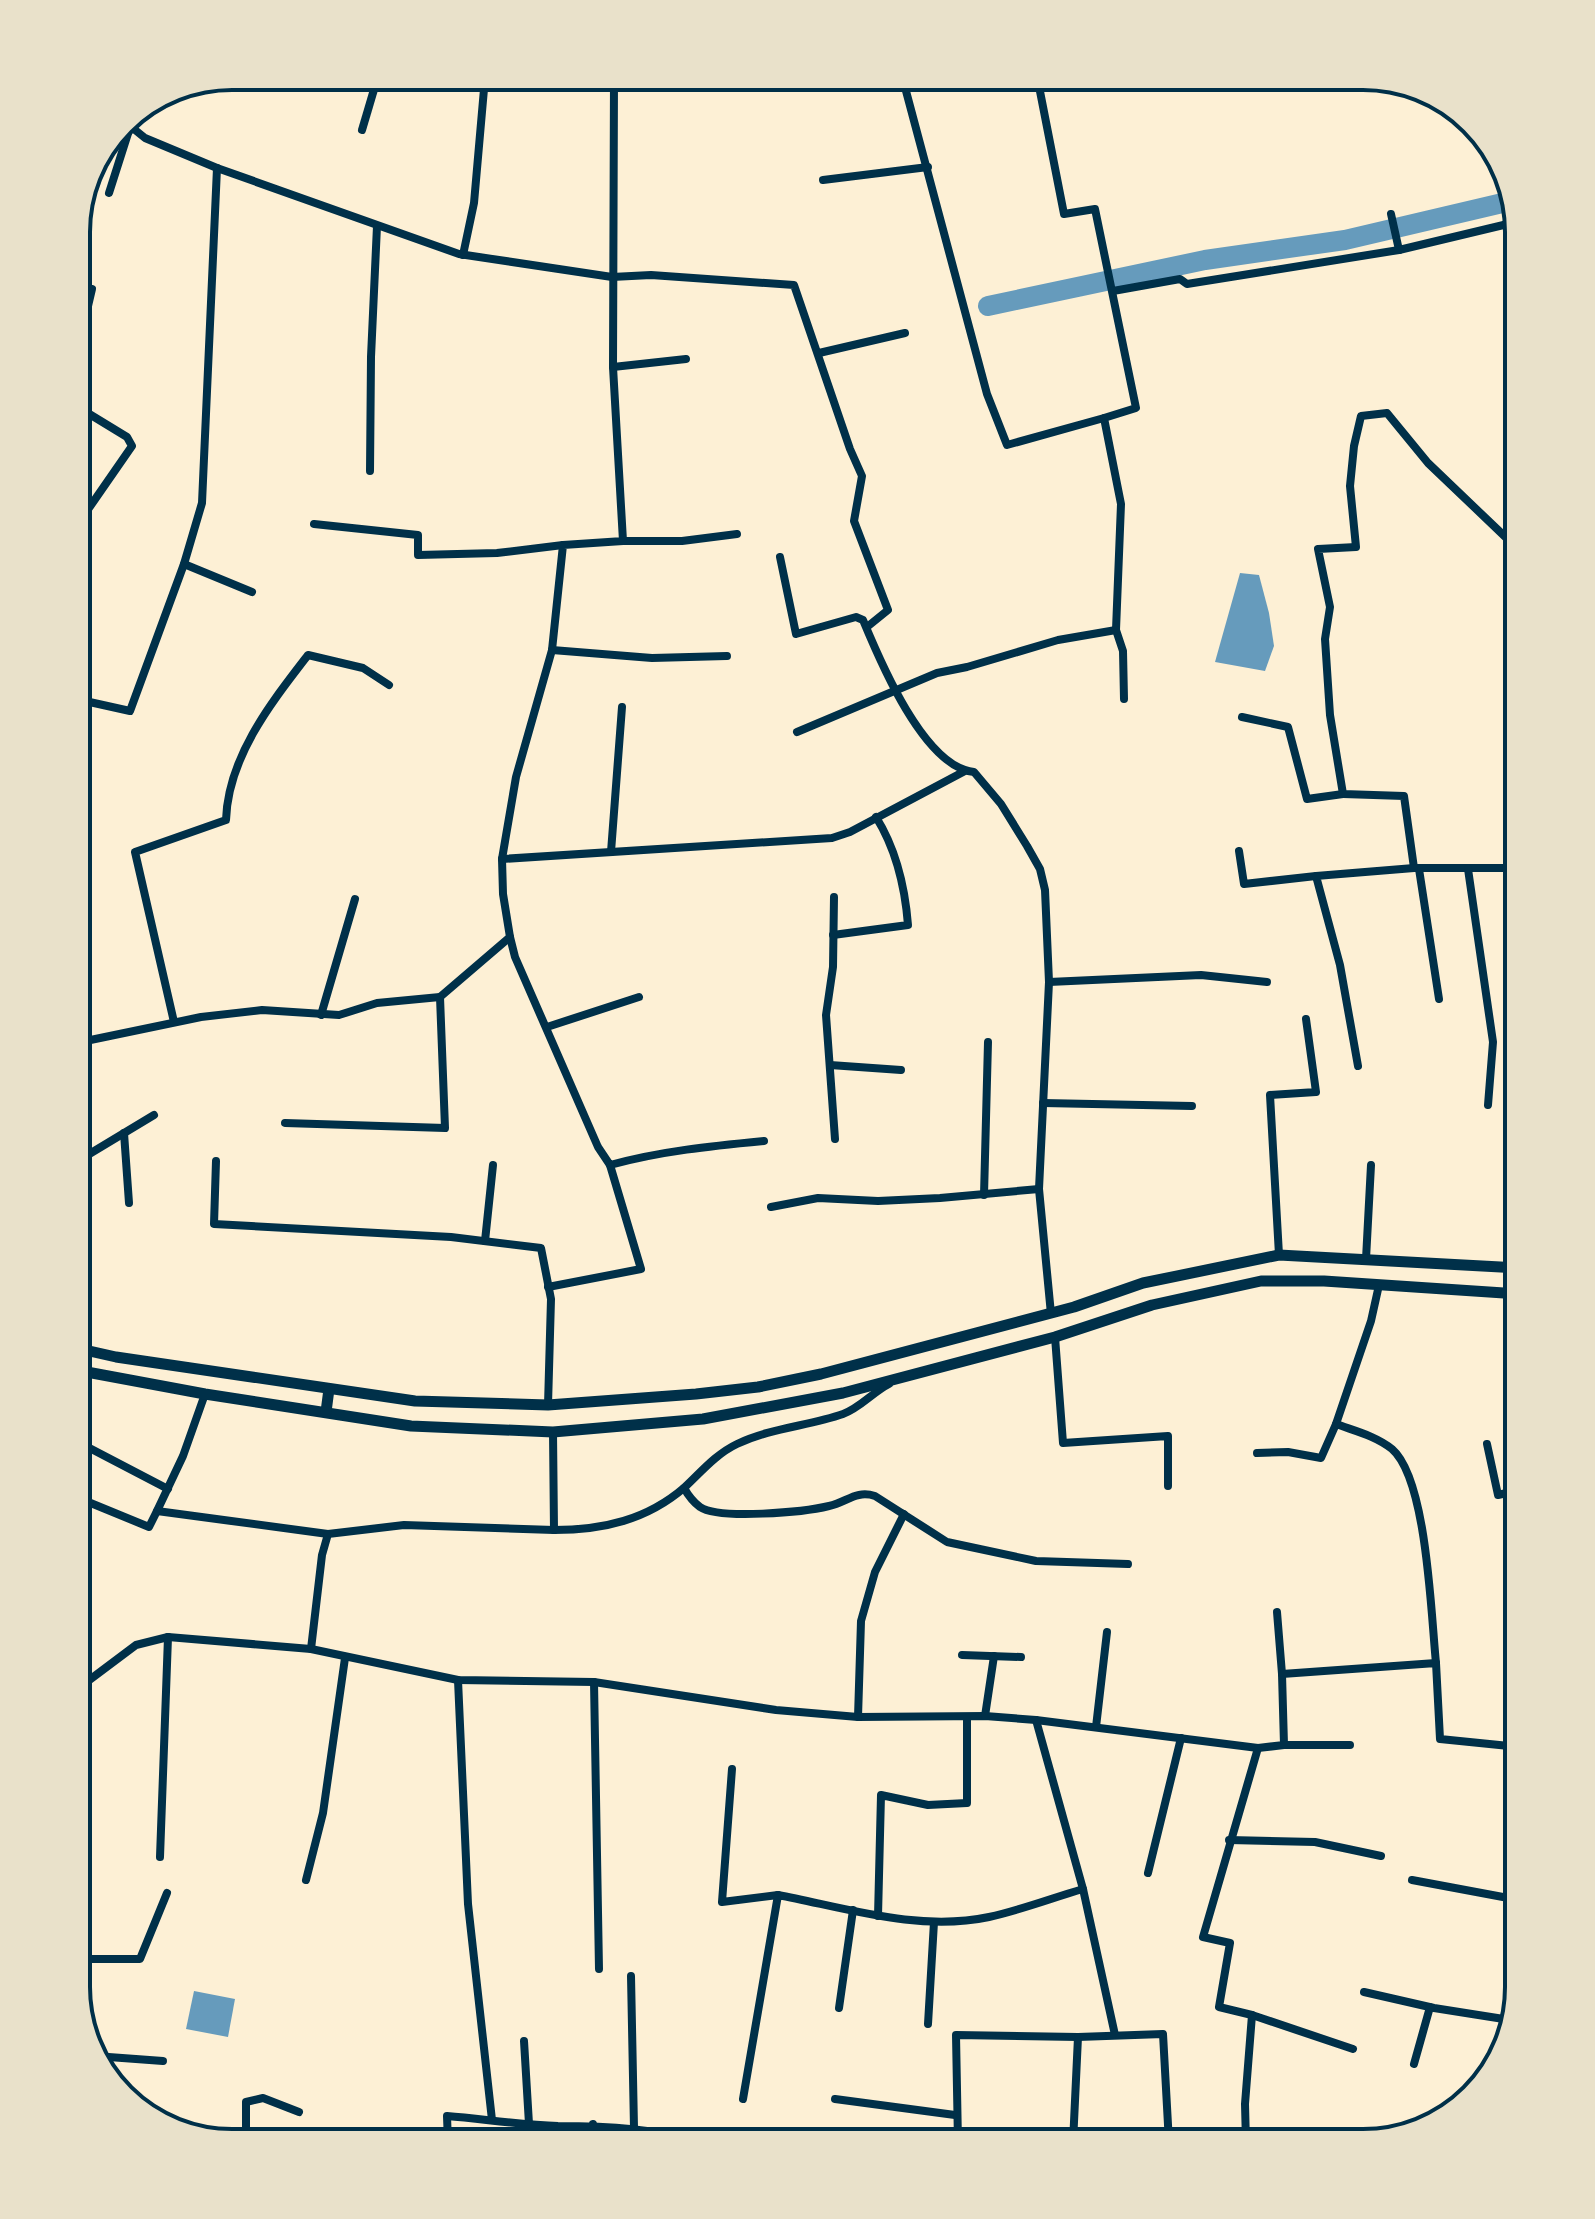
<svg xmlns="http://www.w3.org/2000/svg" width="1595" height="2219" viewBox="0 0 1595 2219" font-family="'Fira Sans',sans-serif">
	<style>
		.water { fill: #669bbc }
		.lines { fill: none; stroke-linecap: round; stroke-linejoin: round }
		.canal { stroke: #669bbc; stroke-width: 20 }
		.minor { stroke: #003049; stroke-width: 8 }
		.tertiary { stroke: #003049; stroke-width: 11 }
		.rim { fill: none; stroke: #003049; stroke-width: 4 }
	</style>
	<rect width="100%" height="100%" fill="#fdf0d5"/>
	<g class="water">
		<path d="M1240,573L1259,575L1269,613L1274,646L1265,671L1215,662Z"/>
		<path d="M194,1991L235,1999L228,2037L186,2029Z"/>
	</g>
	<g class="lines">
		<path class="canal" d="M988,306L1205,260L1345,240L1511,201"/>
		<g class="minor">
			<path d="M902,76L987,394L1007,445L1104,418"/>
			<path d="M1037,76L1064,214L1095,209L1136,408L1104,418L1121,504L1116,630L1123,651L1124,699"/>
			<path d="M124,121L145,138L217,168L459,254L612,277L651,275L794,285L850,449L862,476L854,521L888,610L867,627"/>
			<path d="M362,130L378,76"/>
			<path d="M823,180L928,167"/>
			<path d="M109,193L131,124"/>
			<path d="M1391,214L1399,250"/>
			<path d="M463,255L474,203L484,89"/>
			<path d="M1113,291L1180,279L1187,284L1399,250L1516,222"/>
			<path d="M819,353L905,333"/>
			<path d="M76,357L92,289"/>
			<path d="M613,367L686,359"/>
			<path d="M86,412L127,437L132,446L89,508"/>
			<path d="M76,428L86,412L76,405"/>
			<path d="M370,471L371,357L377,226"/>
			<path d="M314,524L418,535V555L497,553L563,545"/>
			<path d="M623,541H682L737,534"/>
			<path d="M780,557L796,634L856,617L863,620C880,661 924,767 974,772L1001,804L1027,846L1040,869L1045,890L1049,982L1039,1189L1051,1314"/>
			<path d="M184,564L252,592"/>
			<path d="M552,650L652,658L727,656"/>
			<path d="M76,699L130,711L184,564L202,503L217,168"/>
			<path d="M1242,717L1288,727L1307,799L1343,794"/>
			<path d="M797,732L937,673L967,667L1058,640L1116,630"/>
			<path d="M1239,851L1244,884L1316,876"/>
			<path d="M611,852L622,707"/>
			<path d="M502,859L832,838L850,832L965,771"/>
			<path d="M1519,868H1414L1404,796L1343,794L1330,715L1325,639L1330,607L1318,549L1356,547L1350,486L1354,446L1361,416L1387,413L1428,463L1519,550"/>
			<path d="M1419,869L1439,999"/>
			<path d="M1468,869L1493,1042L1488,1105"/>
			<path d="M834,897L833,967L826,1015L835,1139"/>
			<path d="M833,935L908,925C905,887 896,849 876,817"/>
			<path d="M510,937L515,957L598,1147L610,1165C661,1151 712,1146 764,1141"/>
			<path d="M1049,982L1201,975L1267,982"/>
			<path d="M321,1015L355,899"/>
			<path d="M174,1022L135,852L226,820C228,757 271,703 308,655L363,668L389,685"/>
			<path d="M547,1027L639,997"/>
			<path d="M76,1043L201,1017L262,1010L339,1015L377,1003L440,997L510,937L503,894L502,859L516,777L552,650L563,545L623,541L613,367L614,76"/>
			<path d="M830,1065L901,1070"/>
			<path d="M1358,1066L1340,965L1316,876L1414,868"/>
			<path d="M1043,1103L1192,1106"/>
			<path d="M285,1123L445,1128L440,997"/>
			<path d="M124,1133L129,1203"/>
			<path d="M216,1161L214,1224L451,1237L541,1248L551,1299L548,1405"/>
			<path d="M76,1162L154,1115"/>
			<path d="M984,1195L988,1042"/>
			<path d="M771,1207L818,1198L878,1201L940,1198L1039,1189"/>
			<path d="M485,1241L493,1165"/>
			<path d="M1279,1255L1270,1095L1316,1092L1306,1019"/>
			<path d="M1366,1259L1371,1165"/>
			<path d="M1379,1285L1371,1321L1336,1424C1355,1431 1376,1436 1392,1449C1427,1479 1431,1615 1436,1663"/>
			<path d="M548,1287L641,1269L610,1165"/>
			<path d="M1055,1337L1063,1443L1168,1436V1486"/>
			<path d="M205,1394L183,1456L157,1511L328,1534"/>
			<path d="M76,1441L168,1489"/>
			<path d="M1487,1444L1498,1495L1519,1490"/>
			<path d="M1257,1453L1288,1452L1321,1458L1336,1424"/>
			<path d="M684,1488C688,1495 693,1502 700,1507C719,1520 805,1512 829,1506C847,1502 856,1490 875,1496L947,1542L1036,1561L1128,1564"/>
			<path d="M76,1497L149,1527L157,1511"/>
			<path d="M554,1530C603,1530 647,1520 685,1487C701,1472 716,1454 737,1444C771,1428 808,1426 843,1414C860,1408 873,1392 889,1384"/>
			<path d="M1277,1612L1282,1674"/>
			<path d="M311,1649L322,1555L328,1534L404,1525L554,1530L553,1432"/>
			<path d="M962,1655L1021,1657"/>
			<path d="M458,1680L468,1904L492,2120"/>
			<path d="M594,1682L599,1969"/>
			<path d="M76,1690L136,1645L168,1637L311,1649L458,1680L594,1682L776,1710L858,1717L985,1716L1036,1720L1258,1748L1284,1745L1282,1674L1436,1663L1440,1739L1519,1747"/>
			<path d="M985,1716L994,1656"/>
			<path d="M858,1717L861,1621L875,1572L904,1514"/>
			<path d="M1036,1720L1083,1889L1115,2035"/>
			<path d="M1096,1727L1107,1632"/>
			<path d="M1284,1745H1350"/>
			<path d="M732,1769L722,1902L778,1895"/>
			<path d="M1229,1840L1315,1842L1381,1856"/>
			<path d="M160,1857L168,1637"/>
			<path d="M1148,1873L1181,1738"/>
			<path d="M306,1880L323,1813L345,1658"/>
			<path d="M1412,1880L1519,1900"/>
			<path d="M878,1916L881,1795L928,1805L967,1803V1718"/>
			<path d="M76,1959H140L167,1893"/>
			<path d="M631,1976L634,2128"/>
			<path d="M1364,1992L1434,2008L1510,2020"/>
			<path d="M839,2008L853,1910"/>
			<path d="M1252,2015L1353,2049"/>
			<path d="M928,2024L934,1922"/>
			<path d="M524,2041L529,2124"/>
			<path d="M95,2056L163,2061"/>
			<path d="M1414,2064L1430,2007"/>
			<path d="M743,2099L778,1895C846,1908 919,1932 989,1917C1021,1910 1052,1898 1083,1889"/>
			<path d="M835,2099L955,2115"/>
			<path d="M593,2124L595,2143"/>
			<path d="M246,2143V2102L263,2098L299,2112"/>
			<path d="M448,2143L447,2116C484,2119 521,2125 558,2126C609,2126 657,2129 706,2143"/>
			<path d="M958,2143L956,2035L1078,2037L1163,2034L1169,2143"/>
			<path d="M1073,2143L1078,2037"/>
			<path d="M1246,2143L1245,2104L1252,2015L1219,2007L1230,1943L1203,1937L1258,1748"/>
		</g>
		<g class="tertiary">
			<path d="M76,1348L116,1357L415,1401L548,1405L696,1394L758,1387L821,1374L1074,1307L1143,1283L1279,1255L1519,1268"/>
			<path d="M76,1370L205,1394L411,1426L553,1432L703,1419L843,1393L1055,1337L1152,1305L1261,1281H1324L1519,1294"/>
			<path d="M326,1412L329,1389"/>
		</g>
	</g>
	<path d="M0 0H1595V2219H0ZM232 90H1363A142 142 0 0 1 1505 232V1987A142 142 0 0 1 1363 2129H232A142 142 0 0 1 90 1987V232A142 142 0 0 1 232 90Z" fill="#e9e1ca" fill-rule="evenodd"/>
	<path class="rim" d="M232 90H1363A142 142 0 0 1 1505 232V1987A142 142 0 0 1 1363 2129H232A142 142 0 0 1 90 1987V232A142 142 0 0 1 232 90Z"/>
</svg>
